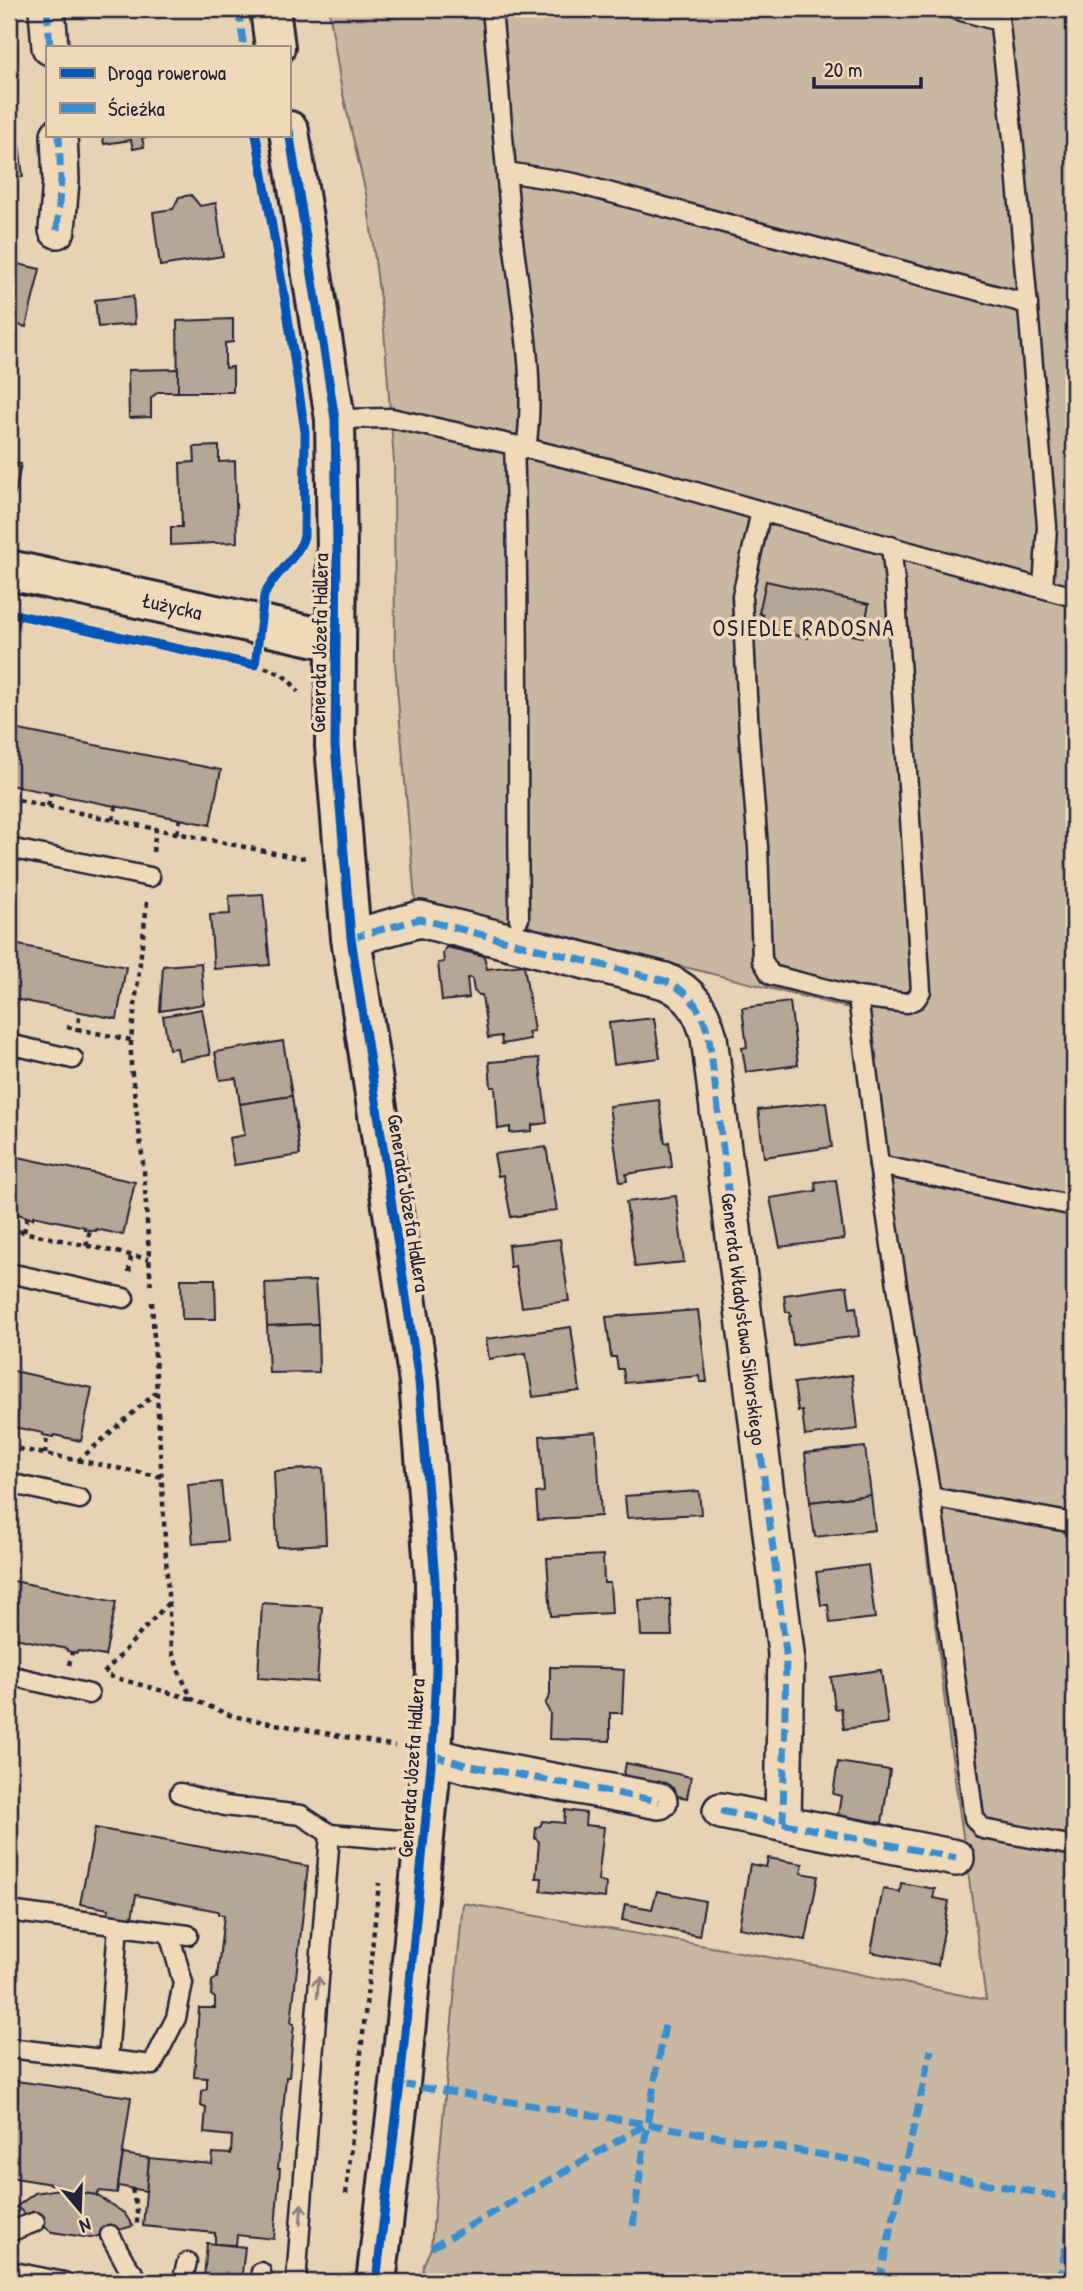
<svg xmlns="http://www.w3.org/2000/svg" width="1083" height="2291" viewBox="0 0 1083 2291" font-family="'Patrick Hand',sans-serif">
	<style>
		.green { fill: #c9b8a1; stroke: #766d6e; stroke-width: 2 }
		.building { fill: #b6a695; stroke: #22223b; stroke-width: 2 }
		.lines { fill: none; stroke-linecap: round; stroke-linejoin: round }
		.service-casing { stroke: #22223b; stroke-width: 23 }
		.minor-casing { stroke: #22223b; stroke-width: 40 }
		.tertiary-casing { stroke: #22223b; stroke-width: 44 }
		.path { stroke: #22223b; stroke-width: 4.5; stroke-dasharray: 5 5; stroke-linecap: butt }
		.service { stroke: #efd9b8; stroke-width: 18 }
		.minor { stroke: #efd9b8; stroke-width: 35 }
		.tertiary { stroke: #efd9b8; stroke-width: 38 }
		.quiet { stroke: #398ed0; stroke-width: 7; stroke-dasharray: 14 7; stroke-linecap: butt }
		.cycleway-casing { stroke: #efd9b8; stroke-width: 13 }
		.cycleway { stroke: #0057b8; stroke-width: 9 }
		.oneway { stroke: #887e7a }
		.labels { text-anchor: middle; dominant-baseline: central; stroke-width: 7; stroke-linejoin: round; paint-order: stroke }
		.street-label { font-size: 21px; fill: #22223b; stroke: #efd9b8 }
		.neighbourhood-label { font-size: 23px; letter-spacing: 2px; fill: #22223b; stroke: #efd9b8 }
	</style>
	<rect width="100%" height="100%" fill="#e7d2b3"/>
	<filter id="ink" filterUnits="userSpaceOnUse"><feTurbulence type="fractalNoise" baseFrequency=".0143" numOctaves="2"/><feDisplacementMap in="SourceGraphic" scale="14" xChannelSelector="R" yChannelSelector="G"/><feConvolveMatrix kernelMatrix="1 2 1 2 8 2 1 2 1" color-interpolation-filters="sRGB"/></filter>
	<g filter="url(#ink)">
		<path class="green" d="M329,9H1074V2282H422L423,2266L431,2248L463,1903L830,1968L986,2000L949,1736L919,1490L853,1009L415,900L395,663L394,462L384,330L367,198L341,86Z"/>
		<g class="building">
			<path d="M9,135H18L23,177L9,179Z"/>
			<path d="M102,135H158L142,138L144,147L133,149L131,140L104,144Z"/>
			<path d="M191,195L200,206L216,203L223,256L160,266L153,212L173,209L179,197Z"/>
			<path d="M9,262L40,269L26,327L14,324L11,337L9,336Z"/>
			<path d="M133,296L135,324L98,327L95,300Z"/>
			<path d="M233,319V342L225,343V368L233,367V392H178L177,321Z"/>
			<path d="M178,369V392H158L151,398V417L129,418L128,370Z"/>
			<path d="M219,446V462L235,461L237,542L171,545V527H182L180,463L195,462L194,447Z"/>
			<path d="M9,462L21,464L15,494L9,493Z"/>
			<path d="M766,581L869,604L862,637L811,626L808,638L761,627L763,615L759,613Z"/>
			<path d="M9,728L221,770L210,825L9,785Z"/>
			<path d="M263,894L270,965L214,969L210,915L230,914L229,896Z"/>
			<path d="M9,943L126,967L117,1019L9,998Z"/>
			<path d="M446,947L484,956L487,969L524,965L534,1031L528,1032L530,1039L502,1044L501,1036L488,1038L482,995H479L474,991L472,978H467L469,998L442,1001L438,963L444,962L443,953Z"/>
			<path d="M201,963L204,1004L160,1011L163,966Z"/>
			<path d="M790,1002L798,1065L746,1072L742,1048L747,1047L742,1008Z"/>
			<path d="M202,1009L210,1055L179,1060L177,1048L169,1049L163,1016Z"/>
			<path d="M654,1018L660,1058L614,1064L609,1023Z"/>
			<path d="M283,1041L292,1096L240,1104L236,1078L220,1080L215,1052Z"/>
			<path d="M539,1058L547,1123L532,1125V1131L510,1133V1127L498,1129L495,1087H491L489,1062Z"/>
			<path d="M292,1096L300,1155L234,1165L229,1138L245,1135L240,1104Z"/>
			<path d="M659,1100L665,1143L669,1142L672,1167L626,1174L627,1181L620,1182L609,1106Z"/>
			<path d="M826,1102L832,1147L764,1157L758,1110Z"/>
			<path d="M546,1147L557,1210L511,1217L503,1175L498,1176L494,1154Z"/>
			<path d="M9,1155L135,1182L123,1235L96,1229V1231L84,1229L85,1227L33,1216V1219L9,1211Z"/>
			<path d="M836,1180L844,1239L780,1247L770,1198L816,1191L815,1182Z"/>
			<path d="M676,1196L684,1262L635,1267L626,1202Z"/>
			<path d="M560,1239L569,1301L522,1307L515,1266L510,1267L508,1245Z"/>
			<path d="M181,1279H215L216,1319H182Z"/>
			<path d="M315,1281L318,1324L267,1326L265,1283Z"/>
			<path d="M847,1286L850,1308L856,1307L859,1336L793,1345L789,1317L791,1316L790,1312H786L784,1295Z"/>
			<path d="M698,1310L707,1382H700L699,1376L625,1383L623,1369H618L616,1357H611L606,1317Z"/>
			<path d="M318,1324L319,1372L269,1373L267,1326Z"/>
			<path d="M571,1327L580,1391L533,1397L526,1353L489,1359L486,1339Z"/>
			<path d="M9,1370L92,1388L81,1441L54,1435L53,1437L43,1435V1433L9,1426Z"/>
			<path d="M852,1375L858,1429L805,1436L802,1411H798L794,1383Z"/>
			<path d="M596,1432L601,1516L538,1520L536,1493L544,1492L540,1436Z"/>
			<path d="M865,1447L871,1495L810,1502L805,1453Z"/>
			<path d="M323,1468L326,1544L277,1547L274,1471Z"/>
			<path d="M221,1482L227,1541L193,1544L188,1485Z"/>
			<path d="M699,1491L701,1514L627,1518L625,1496Z"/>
			<path d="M871,1495L875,1530L815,1537L810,1502Z"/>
			<path d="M603,1555L604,1583H610L612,1613L551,1616L547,1558Z"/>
			<path d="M868,1565L875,1618L830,1623L828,1605H821L816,1572Z"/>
			<path d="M9,1580L116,1602L105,1656L78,1651L77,1653L67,1651V1649L15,1638V1640L9,1639Z"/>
			<path d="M670,1599L672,1636H641L639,1600Z"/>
			<path d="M262,1603L322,1607L317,1682L258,1678Z"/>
			<path d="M550,1667L611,1668V1669L624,1670L622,1713H610V1741L549,1739L550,1713L545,1704L550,1695Z"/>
			<path d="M881,1670L888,1723L844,1729L841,1708L835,1709L831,1677Z"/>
			<path d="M838,1762L890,1770L882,1823L838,1815L841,1796L833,1794Z"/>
			<path d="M626,1763L691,1777L687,1798L622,1785Z"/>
			<path d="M565,1810L586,1813L585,1825L604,1827L598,1881L606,1883L605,1898L541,1891L542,1878H536L539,1842L535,1838L536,1828L541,1825L542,1821L564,1823Z"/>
			<path d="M95,1828L308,1866L291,2023L294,2024L289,2077H286L278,2169H280L274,2239L237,2235L236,2245L215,2244V2233L143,2226L149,2158L212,2164L213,2153L231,2154L232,2136L204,2133L206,2108L201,2106L202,2091L207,2088V2078L194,2077L199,2008H215V1998L211,1995L212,1981L217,1978L224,1915L218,1914V1911L136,1895L131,1923L107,1916L109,1909L80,1904Z"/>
			<path d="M768,1858L803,1864L801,1873L818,1876L806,1940L739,1928L750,1864L766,1867Z"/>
			<path d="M901,1883L935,1889L933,1898L949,1901L938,1965L871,1952L883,1889L900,1892Z"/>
			<path d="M657,1891L705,1901L699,1936L622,1920L625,1904L652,1909Z"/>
			<path d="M9,2080L131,2097L117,2193L100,2191L96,2195L59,2189L57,2185L9,2177Z"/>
			<path d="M123,2154L149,2158L146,2191L118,2186Z"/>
			<path d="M59,2189L96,2195L124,2213L133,2226L91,2238L52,2232L16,2207L35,2193Z"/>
			<path d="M207,2243L245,2247L241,2282L204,2278Z"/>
		</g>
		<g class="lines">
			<g class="service-casing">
				<g id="service">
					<path d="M492,9C499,83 504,158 512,232C520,303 537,377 526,449"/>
					<path d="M954,9L999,21"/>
					<path d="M998,9L1014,147L1047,526L1043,588"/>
					<path d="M507,172L574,183L1028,304"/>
					<path d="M335,419L391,418L514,445L651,479L761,511L742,596L749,735L758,847L762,960L771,975L858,997L879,1165L906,1345L931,1497L974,1818L983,1829L1074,1846"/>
					<path d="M514,445C520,603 517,761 519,919"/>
					<path d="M761,511L1074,597"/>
					<path d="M9,848L150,877"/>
					<path d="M858,997L907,1003L916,999L921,991L895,582L891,546"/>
					<path d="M9,1044L73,1059"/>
					<path d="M879,1165L1074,1206"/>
					<path d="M9,1273L124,1298"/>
					<path d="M9,1483L80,1499"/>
					<path d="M931,1497L1074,1523"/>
					<path d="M9,1675L89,1694"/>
					<path d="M180,1793L225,1806L301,1815L330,1834L423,1842"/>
					<path d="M9,1911L188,1935"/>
					<path d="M9,2048L152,2065L176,2018L183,1983L169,1933"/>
					<path d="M108,2059L118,1926"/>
					<path d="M9,2232L35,2222"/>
					<path d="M110,2235L126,2264L140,2282"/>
					<path d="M9,2271L64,2282"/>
					<path d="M261,2272L263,2282"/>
					<path d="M182,2282L187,2262"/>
					<path d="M296,2282L330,1834"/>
				</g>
			</g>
			<g class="minor-casing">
				<g id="minor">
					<path d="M47,9L50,47"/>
					<path d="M57,230L61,180L59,135"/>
					<path d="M351,938L420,919L665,981C691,992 702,1011 709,1037L786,1653L783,1822"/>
					<path d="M432,1755L466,1765L659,1801"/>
					<path d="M721,1811L956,1858"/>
				</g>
			</g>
			<g class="tertiary-casing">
				<g id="tertiary">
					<path d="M270,9L275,47"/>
					<path d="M289,131L335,419L337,554L335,746L351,938L419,1382L435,1580L436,1670L432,1755L400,2084L376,2282"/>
					<path d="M9,570L335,641"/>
				</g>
			</g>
			<g class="path">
				<path d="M255,665C274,670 287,674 298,692"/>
				<path d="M9,798L156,829"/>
				<path d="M48,806L51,793"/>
				<path d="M113,820L116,806"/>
				<path d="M177,833L180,819"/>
				<path d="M153,852L156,829L299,858L307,857"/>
				<path d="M147,902L131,1040V1066L144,1171L151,1290"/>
				<path d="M12,1016L15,999"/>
				<path d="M67,1027L131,1040"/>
				<path d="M77,1032L80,1012"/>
				<path d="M9,1229L149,1259"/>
				<path d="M24,1232L27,1217"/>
				<path d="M86,1246L90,1230"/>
				<path d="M129,1272L131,1256"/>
				<path d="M152,1302L171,1649L180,1674L192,1699L232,1716L395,1746"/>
				<path d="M9,1447L163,1477"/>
				<path d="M45,1454L47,1436"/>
				<path d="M78,1461L158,1391"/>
				<path d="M9,1641V1639"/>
				<path d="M69,1665L72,1652"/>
				<path d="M104,1673L169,1602"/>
				<path d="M109,1676L192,1699"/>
				<path d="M132,2189L137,2211V2226"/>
				<path d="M346,2194L379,1883"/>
			</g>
			<use href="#service" class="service"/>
			<use href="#minor" class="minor"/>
			<use href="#tertiary" class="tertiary"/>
			<g class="quiet">
				<path d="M47,9L50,47"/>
				<path d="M238,9L244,47"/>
				<path d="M57,230L61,180L59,135"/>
				<path d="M351,938L420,919L665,981C691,992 702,1011 709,1037L786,1653L783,1822"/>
				<path d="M432,1755L466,1765L659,1801"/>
				<path d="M721,1811L956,1858"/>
				<path d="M400,2084L647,2124L1074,2199"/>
				<path d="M633,2226L647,2124L666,2020"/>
				<path d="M431,2248L647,2124"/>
				<path d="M879,2282L931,2050"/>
				<path d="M1059,2282L1074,2202"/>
			</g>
			<g class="cycleway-casing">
				<g id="cycleway">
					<path d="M289,131L335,419L337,554L335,746L351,938L419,1382L435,1580L436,1670L432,1755L400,2084L376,2282"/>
					<path d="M9,613L255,665L264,596C273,574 298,559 304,536L305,432L287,311L256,135"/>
				</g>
			</g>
			<use href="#cycleway" class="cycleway"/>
		</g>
		<defs><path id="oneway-shaft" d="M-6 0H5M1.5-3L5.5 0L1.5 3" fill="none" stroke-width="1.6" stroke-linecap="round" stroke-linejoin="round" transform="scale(1.75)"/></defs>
		<g class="oneway">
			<use href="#oneway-shaft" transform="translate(318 1987) rotate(-86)"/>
			<use href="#oneway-shaft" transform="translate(301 2214) rotate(-86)"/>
		</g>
	</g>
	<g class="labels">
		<g class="street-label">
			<text transform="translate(172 606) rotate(13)">Łużycka</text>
			<text transform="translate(319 643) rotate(-89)">Generała Józefa Hallera</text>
			<text transform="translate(409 1203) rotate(81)">Generała Józefa Hallera</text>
			<text transform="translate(744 1319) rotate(83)">Generała Władysława Sikorskiego</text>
			<text transform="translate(411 1768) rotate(-86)">Generała Józefa Hallera</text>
		</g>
		<g class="neighbourhood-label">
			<text x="804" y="627">OSIEDLE RADOSNA</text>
		</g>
	</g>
	<rect width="1083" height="2291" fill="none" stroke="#efd9b8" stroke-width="35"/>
	<rect x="18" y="18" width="1048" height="2256" fill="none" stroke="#22223b" stroke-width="2.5" filter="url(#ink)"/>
	<rect x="46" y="46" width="245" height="91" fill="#efd9b8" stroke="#9d9086" stroke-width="2"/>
	<rect x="60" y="68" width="35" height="10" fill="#0057b8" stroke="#9d9086" stroke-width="2"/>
	<text x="108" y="80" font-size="21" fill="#22223b">Droga rowerowa</text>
	<rect x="60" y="103" width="35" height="10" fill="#398ed0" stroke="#9d9086" stroke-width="2"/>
	<text x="108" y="116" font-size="21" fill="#22223b">Ścieżka</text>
	<g transform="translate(80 2210) rotate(161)" stroke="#efd9b8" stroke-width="5" paint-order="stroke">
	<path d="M0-5L12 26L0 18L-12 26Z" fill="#22223b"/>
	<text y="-10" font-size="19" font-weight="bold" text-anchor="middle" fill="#22223b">N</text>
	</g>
	<path d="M814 77v10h107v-10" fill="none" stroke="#22223b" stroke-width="3.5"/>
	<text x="824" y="77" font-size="21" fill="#22223b" stroke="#efd9b8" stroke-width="5" paint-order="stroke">20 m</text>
</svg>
